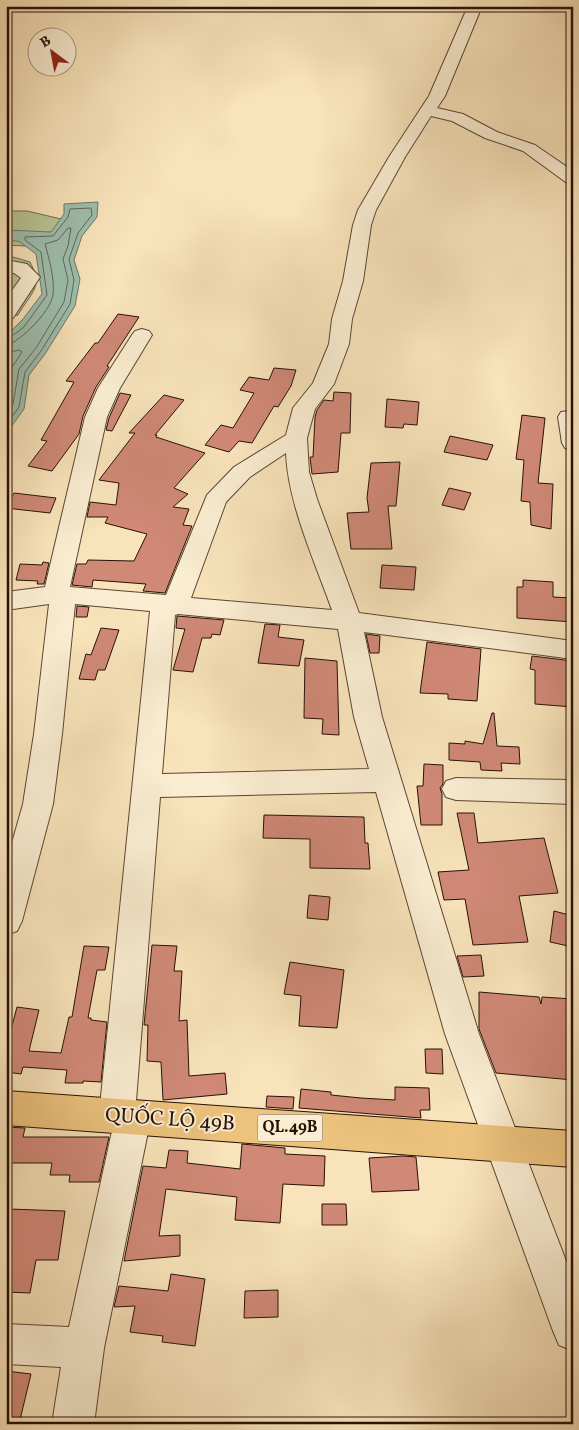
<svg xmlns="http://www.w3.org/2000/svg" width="579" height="1430" viewBox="0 0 579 1430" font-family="Vollkorn,serif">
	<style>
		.green { fill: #b8c594; stroke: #706a4d }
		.water { fill: #9dbead; stroke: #6e786a }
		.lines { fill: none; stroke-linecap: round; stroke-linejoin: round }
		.shore { stroke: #62675a; stroke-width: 1 }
		.building { fill: #d08977; stroke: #281006 }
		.minor-casing { stroke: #5c4533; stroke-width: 2 }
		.major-casing { stroke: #281006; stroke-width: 2 }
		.minor { fill: #faedd2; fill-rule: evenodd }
		.major { fill: #ecc27d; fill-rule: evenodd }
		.labels { text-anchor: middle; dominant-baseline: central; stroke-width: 4; stroke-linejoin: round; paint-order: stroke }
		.shield { fill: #faedd2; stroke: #675243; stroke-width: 1 }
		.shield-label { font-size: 16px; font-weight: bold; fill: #281006 }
		.near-street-label { font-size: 21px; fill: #281006; stroke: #faedd2 }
	</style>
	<rect width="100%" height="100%" fill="#f8e3ba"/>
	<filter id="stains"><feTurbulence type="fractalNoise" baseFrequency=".004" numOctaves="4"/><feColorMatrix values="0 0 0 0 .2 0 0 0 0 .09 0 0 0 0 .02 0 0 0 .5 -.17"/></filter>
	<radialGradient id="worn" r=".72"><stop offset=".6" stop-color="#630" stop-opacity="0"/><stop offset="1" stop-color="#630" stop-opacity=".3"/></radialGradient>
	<g class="green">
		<path d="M6,211H27L74,222L25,246L6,245Z"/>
		<path d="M6,255L30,262C44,288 31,292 18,315L6,318Z"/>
	</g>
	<path class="water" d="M98,202L97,217L82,236L74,260L80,279L75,306L45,354L29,375L24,409L6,434V336L23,319L42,294L36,254L20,242L6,239V230L51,232L64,214V204Z"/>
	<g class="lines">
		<g class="shore">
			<path d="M6,340L23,328L47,295L41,252L25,240V237L53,236L68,217L70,209L91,208L92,215L78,233L69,259L74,280L70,304L41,351L25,372L19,407L6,425"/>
			<path d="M6,346C22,340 50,312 53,295C55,279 49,259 45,244L58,240L68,228H71L68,246L63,259L68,280L64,302L36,348L19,369L13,404L6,414"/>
			<path d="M6,353L19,350L22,352L11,369L6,399"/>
		</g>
	</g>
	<g class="building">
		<path d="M118,314L139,317L107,366L109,367L96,387L83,416L79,434L52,471L28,466L47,441L41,440L74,382L66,381L95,343H98Z"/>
		<path d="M274,368L296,370L291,386L278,407L274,406L252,443L239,441L229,452L205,445L221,425L233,428L254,393L240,390L249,377L269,380Z"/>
		<path d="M334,392L351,393L350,433H341L338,472L312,474L310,457H313L315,417L317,410L324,400L333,401Z"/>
		<path d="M120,393L131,395L112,431L106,430L109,418Z"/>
		<path d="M164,395L184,400L155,435H157L156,437L205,453L174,488L188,494L173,507L189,509L183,525L192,526L165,593L143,591L146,584L93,580L92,587L72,585L77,564H86L88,560L134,561L147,534L105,523L108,517H87L90,502L116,505L119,483L99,480L135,433H129Z"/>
		<path d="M387,399L419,402L417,425L404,424L403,428L385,427Z"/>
		<path d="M522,415L545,418L538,483L553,484L551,529L531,525L530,502L521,501L524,460L516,459Z"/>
		<path d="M450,436L493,445L487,460L444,452Z"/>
		<path d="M400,462L396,506H388L392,549H351L347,513L369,512L367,498L371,463Z"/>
		<path d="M449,488L471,493L464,510L442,505Z"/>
		<path d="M14,493L56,498L50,513L6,508Z"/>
		<path d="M43,562L49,563L44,584H37L38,581L16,580L20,564L42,565Z"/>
		<path d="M382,565L416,567L414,590L380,588Z"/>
		<path d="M523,580L553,582V597L573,598V622L517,618V587H523Z"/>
		<path d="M77,606L89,607L87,617H76Z"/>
		<path d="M177,616L224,620L220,635L212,634L211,638H202L193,672L173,670L185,629L176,628Z"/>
		<path d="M265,624L280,625L278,637L304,640L299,666L258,663Z"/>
		<path d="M101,628L119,630L105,670H98L95,680L79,679L86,654L91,655Z"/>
		<path d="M366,634L380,636L379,653H370Z"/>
		<path d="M427,642L481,649L477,701L448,699V694L420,693Z"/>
		<path d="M532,656L573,661V707L535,704V670L530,669Z"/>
		<path d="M305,658L337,661L339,735L322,734L323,719L304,718Z"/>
		<path d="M492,713H494L497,746L519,747L520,764L501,763L502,771L481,770L480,762L449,760V743L465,744V741L483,744Z"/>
		<path d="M424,764L443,765V784L440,788L442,794V825H421L417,786H423Z"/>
		<path d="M457,813H474L478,843L544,838L558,893L519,896L528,942L473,945L465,899L444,900L438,872L469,870Z"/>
		<path d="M264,815L364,817L365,843H368L370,869L310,868V839L263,838Z"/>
		<path d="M309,895L330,897L328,920L307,918Z"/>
		<path d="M554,911L573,916V947L550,942Z"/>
		<path d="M152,945L177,946L174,971H182L179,1021L187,1020L189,1076L225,1073L227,1094L163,1100L161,1062L147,1061L148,1025H144Z"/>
		<path d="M84,946L109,947L105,970H97L88,1018H91V1020L107,1022L101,1082L83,1081V1083H65L67,1070L23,1067L21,1074L6,1072V1037H9L17,1007L39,1010L29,1051L61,1053L69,1017H72Z"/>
		<path d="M481,955L484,976L463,977L457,956Z"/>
		<path d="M290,962L344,970L337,1028L299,1026L301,996L284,994Z"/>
		<path d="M479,992L539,997L541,1004L542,997L573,999V1080L496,1073L479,1029Z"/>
		<path d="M425,1049H442L443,1074L426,1073Z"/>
		<path d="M395,1087L429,1088L430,1110H420L421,1118L299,1108L301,1089L331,1092V1095L361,1098L395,1100Z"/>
		<path d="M267,1096L294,1097L293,1109L266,1107Z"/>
		<path d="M6,1127L25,1128L23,1137H109L99,1182H69L70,1175H50L52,1163H6Z"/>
		<path d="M242,1144L285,1148V1154L325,1156L324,1186L283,1184L280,1223L235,1220L237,1197L166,1189L159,1236L180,1235V1256L124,1261L143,1166L166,1168L169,1150L188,1151L187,1163L240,1169Z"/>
		<path d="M403,1156L416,1157L419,1190L372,1192L369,1158Z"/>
		<path d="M322,1204H346L347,1225H322Z"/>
		<path d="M9,1209L65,1211L58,1260H36L30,1293L6,1292V1223Z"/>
		<path d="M171,1274L205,1279L195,1346L162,1342L163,1336L130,1332L135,1306L114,1307L119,1286L168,1291Z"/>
		<path d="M278,1290V1317L244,1318L245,1291Z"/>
		<path d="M6,1371L31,1374L19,1424H6Z"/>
	</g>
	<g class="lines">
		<g class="minor-casing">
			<g id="minor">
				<path d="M468,6H482L445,96L437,108L463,114L497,132L535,145L573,171V184L567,183L523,151L485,138L452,121L431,116L405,157L376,210L371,225L363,281L352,319L349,344L334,384L315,409L307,438L309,472L317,499L359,613L573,641V659L364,632L382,717L479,1034L573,1279V1351L559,1345L553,1331L445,1034L376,792L160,797L136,1101L146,1105L151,1117L104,1348L94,1424H52L61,1367L6,1364V1324L69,1327L112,1131L105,1128L99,1116L150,611L75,604L62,734L53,804L22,921L17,931L6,935V864L23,804L34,734L49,604L6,610V592L45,587L85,417L98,388L132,335L135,331L142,329L149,331L152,335L120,388L107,417L70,587L166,595L207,495L234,467L286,435L293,408L313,383L329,344L332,319L343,281L353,225L358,210L389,157L429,96ZM286,453C288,504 315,562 332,610L191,598L226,502L250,477ZM178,614L338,629L354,717L369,769L162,774L175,615Z"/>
				<path d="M6,260L27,264L40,277L13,318L6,320V299L21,278L14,273L6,272Z"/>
				<path d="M569,411H573V450L565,448L562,443L558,417L561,412Z"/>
				<path d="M456,778L573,780V804L456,800L446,797L442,789L446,781Z"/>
			</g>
		</g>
		<g class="major-casing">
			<path id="major" d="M6,1091L573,1131V1167L6,1125Z"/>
		</g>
		<use href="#minor" class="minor"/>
		<use href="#major" class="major"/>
	</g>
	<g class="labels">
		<rect class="shield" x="257.5" y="1114.5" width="65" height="27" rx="4"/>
		<g class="shield-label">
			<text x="290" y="1128">QL.49B</text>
		</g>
		<g class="near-street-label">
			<text transform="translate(170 1120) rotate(4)">QUỐC LỘ 49B</text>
		</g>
	</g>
	<rect width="579" height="1430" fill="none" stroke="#f8e3ba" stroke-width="25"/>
	<rect x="8" y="8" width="564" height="1415" fill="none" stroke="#281006" stroke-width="2.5"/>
	<rect x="12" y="12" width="554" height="1405" fill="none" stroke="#281006"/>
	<g transform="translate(52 52) rotate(328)"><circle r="24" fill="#faedd2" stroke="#a69580"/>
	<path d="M0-4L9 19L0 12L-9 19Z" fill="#8f2418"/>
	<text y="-8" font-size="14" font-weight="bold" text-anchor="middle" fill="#281006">B</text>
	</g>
	<rect width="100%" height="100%" filter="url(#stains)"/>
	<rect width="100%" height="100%" fill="url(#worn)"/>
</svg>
